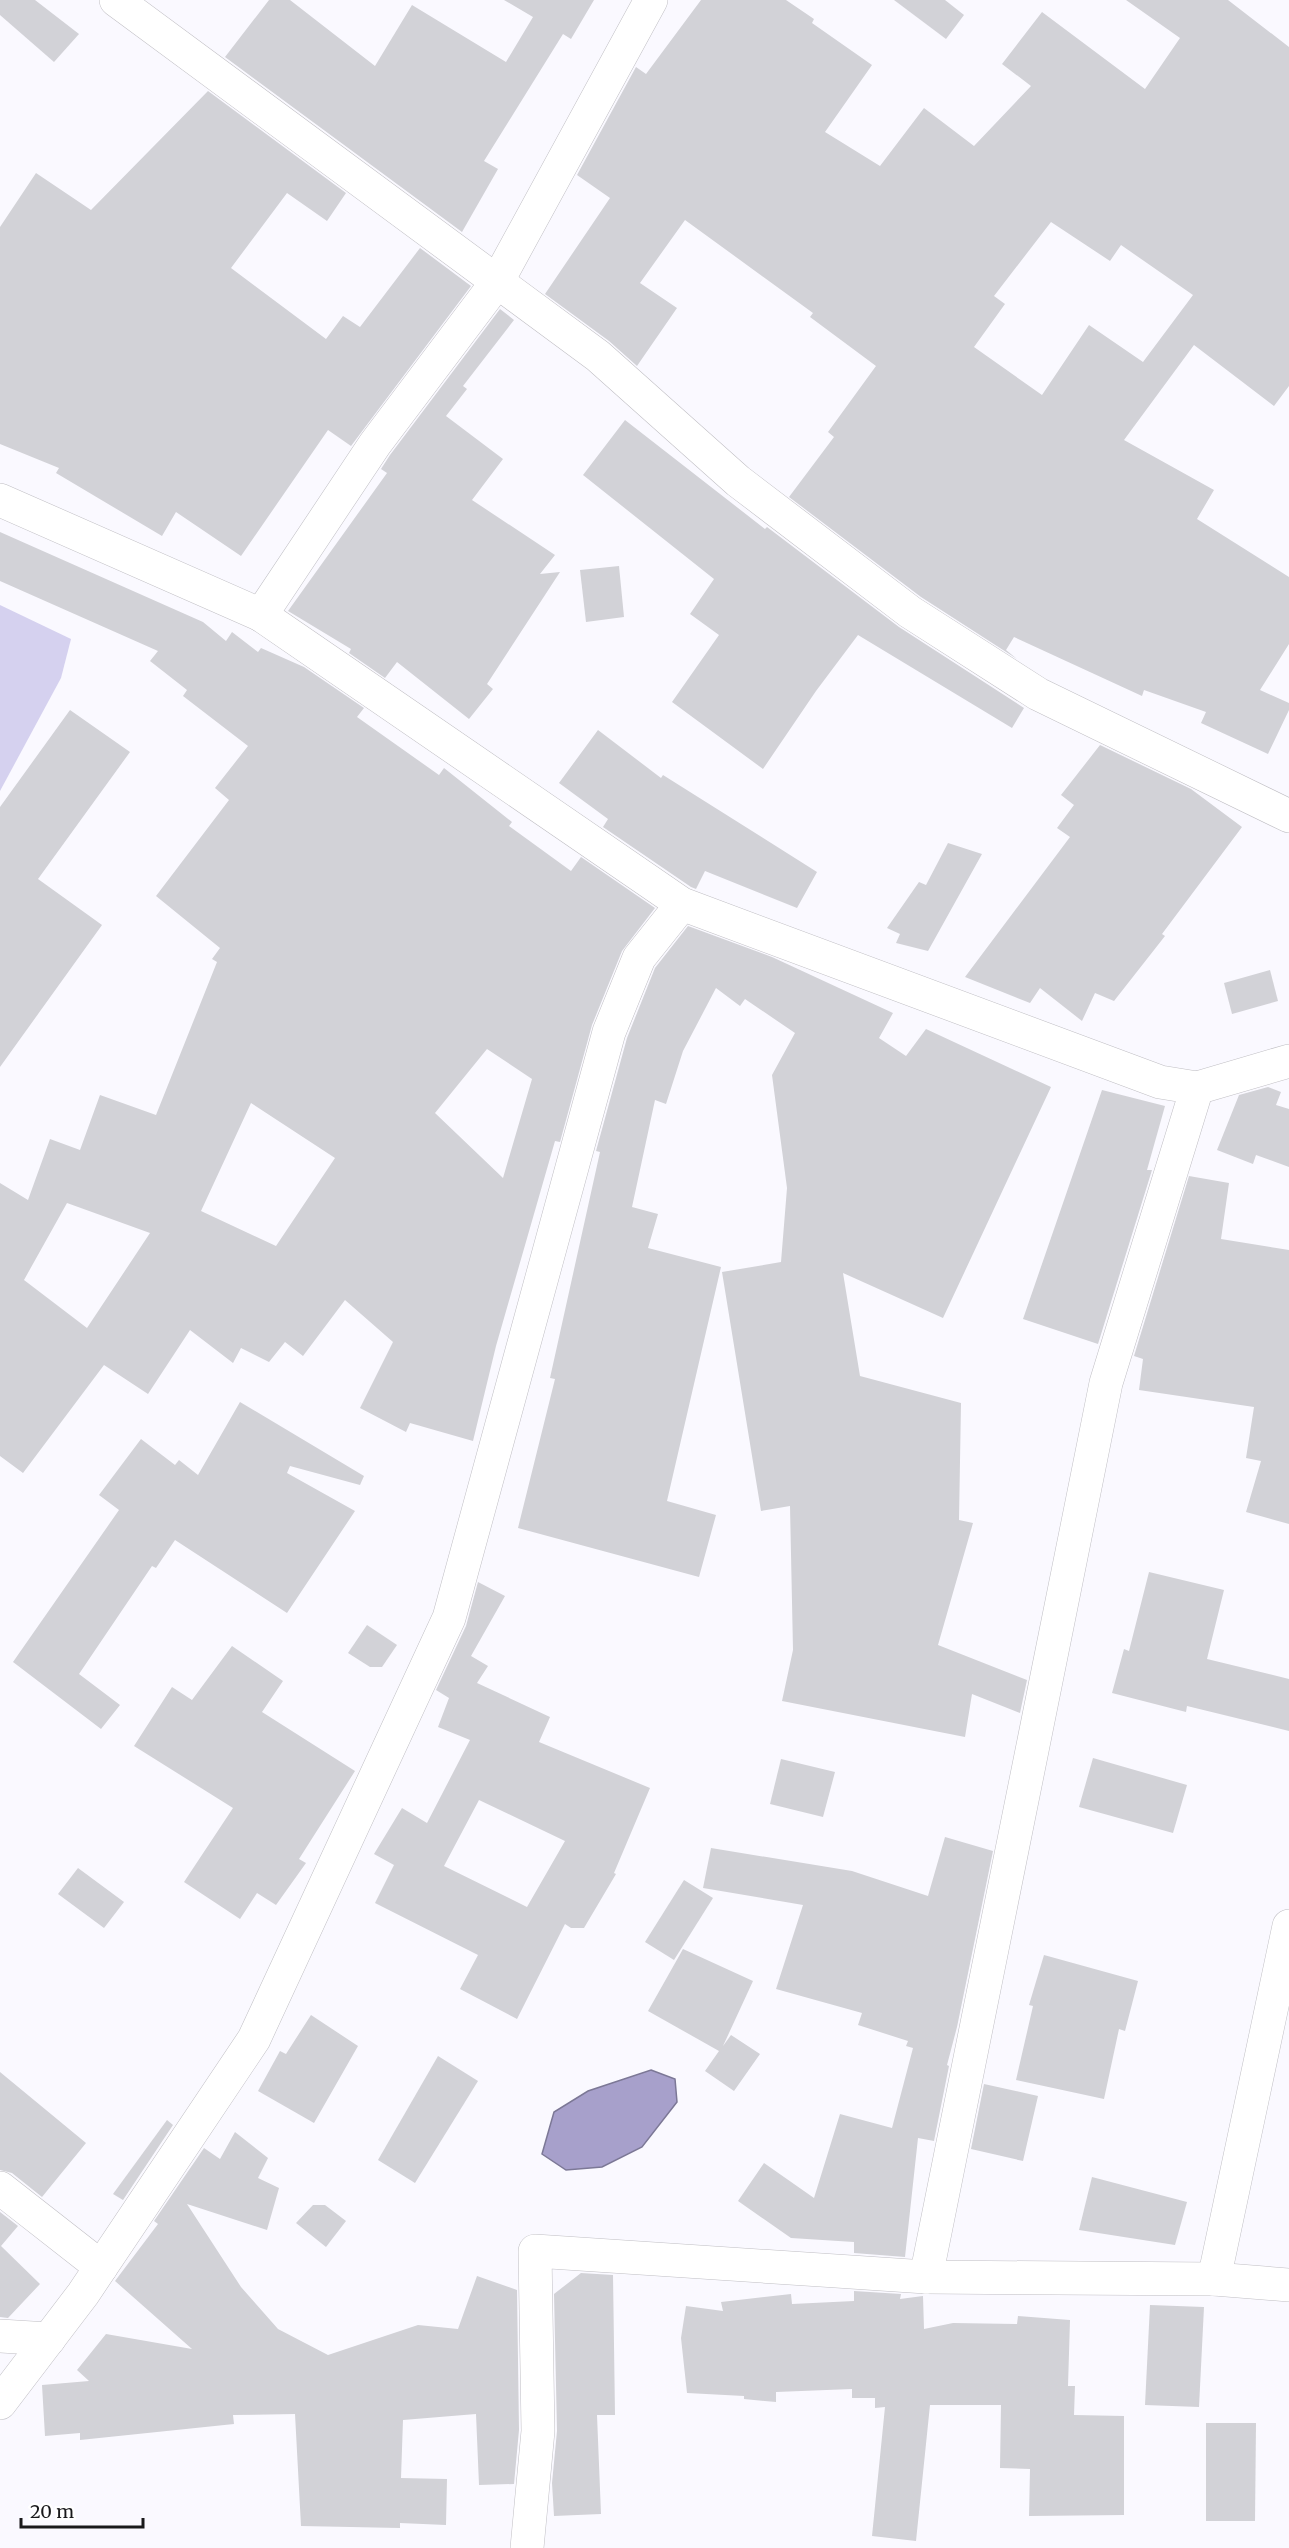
<svg xmlns="http://www.w3.org/2000/svg" width="1289" height="2548" viewBox="0 0 1289 2548" font-family="Merriweather,serif">
	<style>
		.green { fill: #d5d1ef }
		.water { fill: #a7a0cb; stroke: #7c7896; stroke-width: 1.5 }
		.building { fill: #d2d2d7; fill-rule: evenodd }
		.lines { fill: none; stroke-linecap: round; stroke-linejoin: round }
		.minor-casing { stroke: #c0bfc4; stroke-width: 34 }
		.minor { stroke: #fff; stroke-width: 33 }
	</style>
	<rect width="100%" height="100%" fill="#faf9ff"/>
	<path class="green" d="M0,605L71,639L61,678L0,791Z"/>
	<path class="water" d="M651,2070L675,2079L677,2102L642,2147L602,2167L566,2170L542,2154L554,2112L588,2091Z"/>
	<g class="building">
		<path d="M0,0H35L79,34L54,62L0,15Z"/>
		<path d="M269,0H290L375,66L412,5L506,62L533,17L504,0H594L571,39L563,34L484,161L498,169L462,232L225,57Z"/>
		<path d="M701,0H786L814,19L812,23L872,65L825,132L880,166L924,108L974,146L1031,86L1002,64L1042,12L1145,89L1180,38L1126,0H1228L1289,47V386L1274,406L1194,345L1124,440L1214,490L1197,519L1289,577V644L1260,690L1289,703V710L1268,754L1201,723L1206,712L1144,690L1142,696L1014,637L1006,650L1017,659L921,597L789,497L834,437L828,432L876,366L810,317L813,313L685,220L640,283L677,308L637,366L609,341L545,294L610,198L577,175L636,67L646,74ZM1051,222L1110,261L1121,245L1193,295L1143,362L1089,325L1042,395L974,347L1005,304L994,296Z"/>
		<path d="M894,0H945L964,15L946,39Z"/>
		<path d="M208,91L346,193L327,221L287,193L231,268L326,339L343,316L360,327L420,248L471,286L351,446L328,430L241,556L176,512L162,536L56,473L59,468L0,444V227L36,173L91,210Z"/>
		<path d="M500,309L514,320L463,386L467,389L446,416L503,459L472,500L555,555L540,574L560,572L487,684L493,689L469,719L397,662L385,678L349,653L351,649L288,611L387,473L381,469L390,455Z"/>
		<path d="M625,420L765,529L767,527L899,627L1024,708L1012,728L858,635L816,691L763,769L672,702L719,635L690,614L714,579L583,475Z"/>
		<path d="M0,532L203,622L226,641L232,632L258,652L261,648L304,667L364,708L357,717L439,775L444,768L512,822L509,826L571,871L581,857L655,908L622,951L592,1025L560,1142L555,1141L496,1346L473,1441L410,1423L406,1432L360,1408L393,1342L345,1300L303,1356L285,1342L269,1362L241,1348L233,1363L190,1330L148,1394L104,1365L23,1473L0,1456V1183L28,1200L50,1139L80,1150L100,1095L156,1115L217,962L212,959L220,948L156,896L229,800L215,788L248,746L183,696L187,690L150,661L158,651L0,581ZM487,1049L532,1079L503,1178L435,1113ZM251,1103L335,1158L276,1246L201,1211ZM67,1203L150,1233L87,1328L24,1280Z"/>
		<path d="M619,566L624,617L586,622L580,570Z"/>
		<path d="M70,710L130,752L38,879L102,925L0,1067V807Z"/>
		<path d="M598,730L661,778L663,775L817,872L797,908L705,871L696,889L691,887L603,827L608,819L559,783Z"/>
		<path d="M1100,745L1191,789L1242,827L1162,934L1165,936L1114,1001L1095,993L1082,1021L1040,988L1030,1003L965,977L1070,837L1057,828L1074,805L1061,795Z"/>
		<path d="M948,843L982,854L928,951L896,943L900,934L887,928L919,882L926,885Z"/>
		<path d="M688,926L772,957L893,1013L879,1038L906,1056L926,1029L1051,1087L943,1318L843,1273L860,1376L961,1403L959,1520L973,1523L938,1645L1027,1680L1020,1713L972,1694L965,1737L782,1701L793,1650L790,1506L761,1511L722,1272L781,1262L787,1188L772,1075L795,1033L745,999L740,1006L716,988L683,1051L666,1104L655,1100L632,1207L658,1214L648,1248L721,1267L667,1501L716,1515L699,1577L518,1528L555,1379L550,1378L600,1152L596,1151L627,1038L655,968Z"/>
		<path d="M1270,970L1278,1001L1232,1014L1224,983Z"/>
		<path d="M1268,1087L1281,1092L1276,1105L1289,1109V1167L1256,1155L1253,1164L1217,1150L1239,1095Z"/>
		<path d="M1102,1090L1165,1106L1147,1170H1152L1098,1344L1023,1319Z"/>
		<path d="M1189,1176L1229,1183L1221,1239L1289,1250V1524L1246,1512L1261,1461L1246,1458L1254,1407L1139,1390L1143,1359L1134,1356Z"/>
		<path d="M240,1402L364,1476L360,1485L290,1466L287,1473L355,1511L287,1613L175,1540L156,1568L152,1566L79,1674L120,1705L101,1729L13,1662L119,1510L99,1495L141,1439L175,1465L179,1460L198,1475Z"/>
		<path d="M1149,1572L1224,1590L1207,1659L1289,1679V1731L1187,1706L1186,1712L1112,1693L1124,1649L1129,1651Z"/>
		<path d="M478,1582L505,1596L471,1656L488,1666L477,1683L550,1717L539,1742L650,1788L614,1873L616,1874L584,1928H571L565,1924L517,2019L460,1989L478,1955L375,1903L394,1865L374,1854L402,1808L427,1823L470,1740L438,1727L449,1698L436,1690L466,1626ZM479,1800L565,1841L527,1907L444,1866Z"/>
		<path d="M367,1625L397,1645L382,1667H370L348,1653Z"/>
		<path d="M232,1646L283,1681L262,1712L355,1771L299,1859L306,1863L276,1905L257,1893L240,1919L184,1882L233,1808L134,1746L172,1687L192,1700Z"/>
		<path d="M1093,1758L1187,1785L1173,1833L1079,1807Z"/>
		<path d="M781,1759L835,1772L823,1817L770,1804Z"/>
		<path d="M945,1837L993,1851L957,2027L947,2065L949,2066L934,2141L918,2138L905,2257L854,2253V2242L791,2238L738,2201L764,2163L814,2198L840,2114L892,2128L913,2048L906,2046L908,2041L858,2025L862,2013L776,1989L803,1905L703,1888L711,1848L852,1871L928,1896Z"/>
		<path d="M78,1868L124,1902L104,1928L58,1894Z"/>
		<path d="M684,1880L713,1898L674,1960L645,1942Z"/>
		<path d="M683,1949L753,1981L723,2046L731,2035L760,2054L734,2091L705,2071L719,2051L648,2011Z"/>
		<path d="M1044,1955L1138,1981L1125,2031L1119,2029L1104,2099L1016,2080L1033,2006L1029,2005Z"/>
		<path d="M311,2015L358,2046L314,2123L258,2091L280,2051L286,2054Z"/>
		<path d="M438,2056L478,2081L415,2183L378,2160Z"/>
		<path d="M0,2072L86,2143L42,2197L12,2173L0,2170Z"/>
		<path d="M984,2084L1038,2096L1023,2161L971,2149Z"/>
		<path d="M167,2120L173,2125L123,2200L113,2194Z"/>
		<path d="M235,2132L268,2158L258,2178L279,2188L267,2230L187,2204L241,2287L278,2329L328,2355L418,2325L458,2329L477,2276L517,2290L519,2430L514,2484L479,2485L476,2414L403,2420L401,2478L447,2479L446,2525L400,2523V2528L301,2526L295,2414L233,2415L234,2424L80,2440V2433L45,2436L42,2385L89,2381L77,2370L106,2334L192,2349L115,2281L158,2224L154,2221L204,2148L220,2159Z"/>
		<path d="M1092,2177L1187,2202L1175,2245L1079,2230Z"/>
		<path d="M313,2205H325L346,2221L326,2247L296,2223Z"/>
		<path d="M0,2212L18,2226L1,2246L40,2284L8,2318L0,2317Z"/>
		<path d="M581,2273L613,2275L615,2415H597L601,2514L554,2516L552,2483L557,2431L554,2294Z"/>
		<path d="M854,2291L901,2294L900,2299L923,2296L924,2329L953,2323L1017,2324L1018,2316L1070,2320L1068,2386H1075L1074,2415L1124,2416V2515L1029,2516L1030,2469L1000,2468L1001,2405H930L916,2541L872,2536L885,2407L875,2408V2398H852V2389L776,2392V2402L744,2399V2396L687,2393L681,2338L686,2306L723,2311L721,2302L791,2294L792,2304L854,2301Z"/>
		<path d="M1150,2305L1204,2307L1199,2407L1145,2405Z"/>
		<path d="M1206,2423H1256L1255,2521H1206Z"/>
	</g>
	<g class="lines">
		<g class="minor-casing">
			<g id="minor">
				<path d="M116,0L598,356L738,481L910,612L1038,694L1289,816"/>
				<path d="M0,500L261,615L682,904L1160,1082L1197,1088"/>
				<path d="M261,615L375,444L497,282L651,0"/>
				<path d="M0,2188L101,2267"/>
				<path d="M926,2277L1106,1383L1197,1088L1289,1061"/>
				<path d="M1214,2279L1289,1926"/>
				<path d="M0,2336L49,2339"/>
				<path d="M0,2403L83,2294L254,2039L449,1618L609,1032L639,958L682,904"/>
				<path d="M527,2548L538,2431L535,2251L926,2277L1214,2279L1289,2285"/>
			</g>
		</g>
		<use href="#minor" class="minor"/>
	</g>
	<path d="M21 2518v9h122v-9" fill="none" stroke="#19191b" stroke-width="3"/>
	<text x="30" y="2518" font-size="18" fill="#19191b" stroke="#ffffff" stroke-width="4.5" paint-order="stroke">20 m</text>
</svg>
